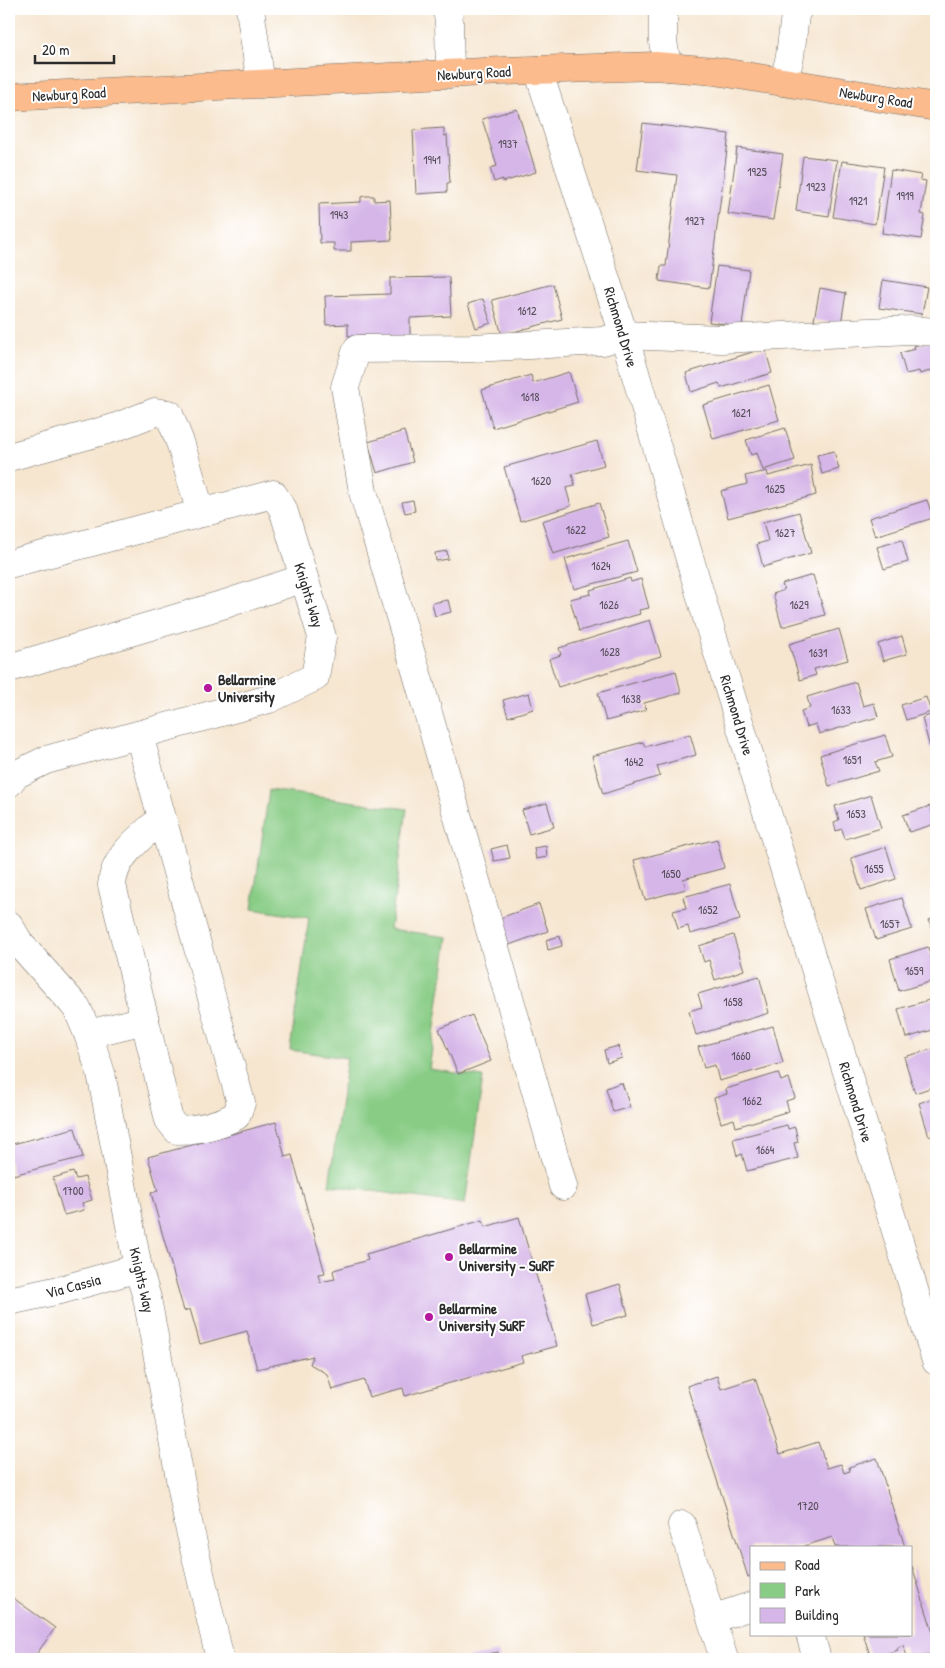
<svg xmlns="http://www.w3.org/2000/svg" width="945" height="1668" viewBox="0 0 945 1668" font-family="'Patrick Hand',sans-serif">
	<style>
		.green { fill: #88cc85; stroke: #5a7c58 }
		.building { fill: #d6b6e8 }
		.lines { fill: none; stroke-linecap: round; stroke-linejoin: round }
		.minor-casing { stroke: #726c65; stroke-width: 29 }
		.major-casing { stroke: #726c65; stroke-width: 29 }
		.minor { stroke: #fff; stroke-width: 28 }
		.major { stroke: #fbbb8c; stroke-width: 28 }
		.poi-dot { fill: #b5179e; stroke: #fff; stroke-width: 2 }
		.labels { text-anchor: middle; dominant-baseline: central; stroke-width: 4; stroke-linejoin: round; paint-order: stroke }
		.number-label { font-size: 12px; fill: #564e5a }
		.street-label { font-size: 15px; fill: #2b2b2b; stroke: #fff }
		.poi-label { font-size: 15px; font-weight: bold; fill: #2b2b2b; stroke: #fff; text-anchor: start }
	</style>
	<rect width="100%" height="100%" fill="#fff"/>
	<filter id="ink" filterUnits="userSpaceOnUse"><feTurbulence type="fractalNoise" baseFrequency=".02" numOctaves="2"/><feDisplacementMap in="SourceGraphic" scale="10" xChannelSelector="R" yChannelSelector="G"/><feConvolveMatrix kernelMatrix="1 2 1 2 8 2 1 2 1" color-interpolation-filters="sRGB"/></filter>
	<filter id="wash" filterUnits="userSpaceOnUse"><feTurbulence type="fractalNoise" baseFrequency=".0096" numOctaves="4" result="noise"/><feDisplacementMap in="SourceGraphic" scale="20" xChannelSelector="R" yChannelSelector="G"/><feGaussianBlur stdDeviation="1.12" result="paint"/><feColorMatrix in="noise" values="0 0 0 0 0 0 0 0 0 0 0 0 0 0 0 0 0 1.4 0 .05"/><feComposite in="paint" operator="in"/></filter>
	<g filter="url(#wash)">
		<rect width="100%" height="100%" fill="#f6e6d0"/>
		<path class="green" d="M269,790L407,809L390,929L448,937L429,1069L483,1077L465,1204L329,1185L347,1058L290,1050L309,918L252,909Z"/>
		<g id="blocks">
			<g class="building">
				<path d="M517,109L536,172L503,182V179L494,182L490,168L497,166L482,119Z"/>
				<path d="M643,123L729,134L709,288L659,281L661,266H666L677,175L637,170Z"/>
				<path d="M444,128V136L447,135L450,183H447V192L416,194L413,130Z"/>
				<path d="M737,148L783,154L773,220L728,214Z"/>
				<path d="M803,156L837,160L829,216L796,211Z"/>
				<path d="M842,161L884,167L875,224L833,217Z"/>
				<path d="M891,170L921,175L920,180L926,181L921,214L925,215L921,239L882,233Z"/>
				<path d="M365,196H374V201L390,200L392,240L351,242V251H334V243H320L319,204L361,202V197Z"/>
				<path d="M717,266L749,270L742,326L709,322Z"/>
				<path d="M449,277L451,316L410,318V339L363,335L348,336V324L326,325L325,296L390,294V278Z"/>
				<path d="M883,280L927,287L922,314L879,308Z"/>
				<path d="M553,284L562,319L502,335L492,300Z"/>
				<path d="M820,288L846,293L841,324L814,320Z"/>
				<path d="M483,299L491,323L476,328L468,304Z"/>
				<path d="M936,340V369L920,374L919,371L906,374L900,353L915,349L914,346Z"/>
				<path d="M765,348L772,373L721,388L719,383L691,392L686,373Z"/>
				<path d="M569,372L578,402L493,428L482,390L531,375L533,383Z"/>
				<path d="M769,385L779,420L713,439L703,405Z"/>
				<path d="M785,428L795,460L763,470L757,453L751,455L746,440Z"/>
				<path d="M404,431L413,462L377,473L368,442Z"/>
				<path d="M936,437V452L932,438Z"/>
				<path d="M597,441L604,465L572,474L575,486L566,488L571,506L520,521L504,467Z"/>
				<path d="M834,451L839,469L822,474L817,455Z"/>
				<path d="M811,465L816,495L728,518L721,491L747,484L745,476L767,471L768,476Z"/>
				<path d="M413,500L415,511L405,513L402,502Z"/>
				<path d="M927,500L933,518L875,536L869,518Z"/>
				<path d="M599,503L609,537L553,554L542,521Z"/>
				<path d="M799,512L811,553L763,567L757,544L768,541L763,522Z"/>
				<path d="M902,540L908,562L884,569L877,547Z"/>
				<path d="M628,541L637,572L574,589L565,559Z"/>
				<path d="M447,551L448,559L436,561L435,553Z"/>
				<path d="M813,575L825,615L782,627L773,594L784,590L782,584Z"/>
				<path d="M630,578L631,582L641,579L649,608L639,610L640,614L579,631L570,599L591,594L590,590Z"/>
				<path d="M448,600L451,612L435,616L432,603Z"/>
				<path d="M650,620L661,656L558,687L549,659L561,655L559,648Z"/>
				<path d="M839,629L848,660L814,669L816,675L800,680L789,644Z"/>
				<path d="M902,636L907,654L883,661L878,644Z"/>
				<path d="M676,671L681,693L644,703L646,710L606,721L598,693Z"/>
				<path d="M856,682L863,706L874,703L878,717L819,734L816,724L806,727L801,711L810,708L807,697Z"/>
				<path d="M529,693L533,709L508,717L503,700Z"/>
				<path d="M926,697L931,712L906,720L901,705Z"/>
				<path d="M936,713V747L930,748L922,718Z"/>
				<path d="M690,734L696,755L657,766L660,776L603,794L592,756L643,742L645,747Z"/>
				<path d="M885,735L892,757L875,762L879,771L829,786L820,755Z"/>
				<path d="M871,795L881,828L845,839L842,829L836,831L834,822L839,820L835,806Z"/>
				<path d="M547,803L554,827L529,834L522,810Z"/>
				<path d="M930,806L935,824L909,832L903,815Z"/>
				<path d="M717,839L724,868L683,879L686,889L645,900L634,860Z"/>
				<path d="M507,845L510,858L494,861L491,849Z"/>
				<path d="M546,846L547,857L536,859L534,848Z"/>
				<path d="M886,847L896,879L861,890L851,858Z"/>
				<path d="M730,884L740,920L690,934L688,926L678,929L673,911L686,908L683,897Z"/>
				<path d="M902,898L912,929L876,940L866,909Z"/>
				<path d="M539,904L548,931L509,945L500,918Z"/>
				<path d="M936,918V934H934L929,920Z"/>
				<path d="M733,935L744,970L715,980L709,960L704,962L699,946Z"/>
				<path d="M560,936L562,946L548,950L546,940Z"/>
				<path d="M928,947L936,975V980L899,991L890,959Z"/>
				<path d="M759,976L769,1013L696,1035L689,1011L702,1007L698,994Z"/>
				<path d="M936,998V1029L906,1038L898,1009Z"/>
				<path d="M472,1015L491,1061L458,1074L439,1029Z"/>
				<path d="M773,1026L783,1063L719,1081L715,1065L704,1068L698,1047Z"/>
				<path d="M618,1046L622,1058L607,1063L604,1050Z"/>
				<path d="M936,1048V1086L915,1093L904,1057Z"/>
				<path d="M778,1073L781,1081L789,1078L795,1098L786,1101L789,1111L736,1127L734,1119L721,1123L714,1098L727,1094L726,1089Z"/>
				<path d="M620,1083H622L630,1107L613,1112L606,1088Z"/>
				<path d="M936,1097V1133L929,1136L919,1103Z"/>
				<path d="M276,1122L285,1157L292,1155L325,1273L318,1274L320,1282L335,1279L333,1271L334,1270L368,1260L366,1254L483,1220L485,1227L519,1217L557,1346L521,1356L523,1362L405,1396L403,1388L369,1397L364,1380L332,1390L327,1374L310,1364L313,1356L257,1369L247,1331L200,1344L190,1309L184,1311L151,1193L158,1191L148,1157Z"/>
				<path d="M787,1125L788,1129L795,1127L798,1142L794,1143L798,1158L747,1171L742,1154L737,1156L733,1139Z"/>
				<path d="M75,1128L83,1157L13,1175L9,1159V1145Z"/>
				<path d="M73,1172L76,1179L85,1177L92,1200L82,1203L84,1210L64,1215L53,1178Z"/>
				<path d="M620,1284L628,1315L593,1324L585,1294Z"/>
				<path d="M717,1376L721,1389L755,1378L780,1454L818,1442L827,1468L841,1464L844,1473L850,1471L849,1467L877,1458L905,1547H835L832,1537L802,1547H751V1576L748,1577L687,1386Z"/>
				<path d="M912,1566L936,1642V1652L914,1659H908L903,1645L897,1648L898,1650L871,1658L863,1634H911Z"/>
				<path d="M9,1595L55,1628L33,1659H9Z"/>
				<path d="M498,1652L500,1659H468V1658Z"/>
			</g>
		</g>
	</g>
	<g filter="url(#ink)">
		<use href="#blocks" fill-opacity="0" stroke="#726c65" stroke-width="1"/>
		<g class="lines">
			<g class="minor-casing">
				<g id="minor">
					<path d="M250,9L261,84"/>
					<path d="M447,9L449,22L450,74"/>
					<path d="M663,9V42L668,67"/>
					<path d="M538,70L624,335L708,621L936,1361"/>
					<path d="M784,82L790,56L795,15L798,9"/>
					<path d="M9,457L114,428L155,412L169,414L181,445L201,513"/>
					<path d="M9,564L273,494L283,509L322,637L315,677L269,699L46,760L15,775L9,783"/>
					<path d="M9,668L228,603L304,578"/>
					<path d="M139,735L241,1103L236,1116C218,1125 197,1130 177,1130L169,1120L112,885C114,855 142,837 162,818"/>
					<path d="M9,925L20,944L77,1008L88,1034L101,1073L138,1268L147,1298L188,1522L220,1659"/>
					<path d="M88,1034L145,1020"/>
					<path d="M563,1186L417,674L363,492L345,387L357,349L472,348L603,341L624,335L721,339L911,330L936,332"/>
					<path d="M9,1301L64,1289L138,1268"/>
					<path d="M682,1525L724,1659"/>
					<path d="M712,1619L751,1606"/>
					<path d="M810,1634L817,1659"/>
				</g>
			</g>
			<g class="major-casing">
				<path id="major" d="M9,97L502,71L656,66L715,71L936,107"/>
			</g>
			<use href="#minor" class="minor"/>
			<use href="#major" class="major"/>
		</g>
	</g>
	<g class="poi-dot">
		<circle cx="208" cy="688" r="5"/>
		<circle cx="449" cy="1257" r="5"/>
		<circle cx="429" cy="1317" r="5"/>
	</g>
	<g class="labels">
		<g class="number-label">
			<text x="508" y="143">1937</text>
			<text x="432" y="159">1941</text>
			<text x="757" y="171">1925</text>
			<text x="816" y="186">1923</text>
			<text x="905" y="195">1919</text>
			<text x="858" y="200">1921</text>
			<text x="339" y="214">1943</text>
			<text x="695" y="220">1927</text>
			<text x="527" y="310">1612</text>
			<text x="530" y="396">1618</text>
			<text x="741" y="412">1621</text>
			<text x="541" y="480">1620</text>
			<text x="775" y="488">1625</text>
			<text x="576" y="529">1622</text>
			<text x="785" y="532">1627</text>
			<text x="601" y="565">1624</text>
			<text x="609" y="604">1626</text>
			<text x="799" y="604">1629</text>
			<text x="610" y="651">1628</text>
			<text x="818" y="652">1631</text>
			<text x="631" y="698">1638</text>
			<text x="841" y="709">1633</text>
			<text x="852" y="759">1651</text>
			<text x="634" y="761">1642</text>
			<text x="856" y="813">1653</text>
			<text x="874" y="868">1655</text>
			<text x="671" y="873">1650</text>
			<text x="708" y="909">1652</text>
			<text x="890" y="923">1657</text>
			<text x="914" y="970">1659</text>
			<text x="733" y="1001">1658</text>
			<text x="741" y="1055">1660</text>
			<text x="752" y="1100">1662</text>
			<text x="765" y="1149">1664</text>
			<text x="73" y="1190">1700</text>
			<text x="808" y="1505">1720</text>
		</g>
		<g class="street-label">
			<text transform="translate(474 73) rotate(-3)">Newburg Road</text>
			<text transform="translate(69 94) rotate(-3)">Newburg Road</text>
			<text transform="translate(876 97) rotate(9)">Newburg Road</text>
			<text transform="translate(621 327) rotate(73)">Richmond Drive</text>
			<text transform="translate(309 595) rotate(73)">Knights Way</text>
			<text transform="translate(737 715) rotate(73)">Richmond Drive</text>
			<text transform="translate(856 1102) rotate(73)">Richmond Drive</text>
			<text transform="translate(142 1280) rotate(77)">Knights Way</text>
			<text transform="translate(73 1286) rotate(-15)">Via Cassia</text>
		</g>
		<g class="poi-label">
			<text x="218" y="679">Bellarmine<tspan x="218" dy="17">University</tspan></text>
			<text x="459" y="1248">Bellarmine<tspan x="459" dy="17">University - SuRF</tspan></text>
			<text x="439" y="1308">Bellarmine<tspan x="439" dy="17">University SuRF</tspan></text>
		</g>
	</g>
	<rect width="945" height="1668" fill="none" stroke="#fff" stroke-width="30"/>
	<rect x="750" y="1546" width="162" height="90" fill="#ffffff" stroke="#aaaaaa"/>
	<rect x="760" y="1562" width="25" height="8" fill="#fbbb8c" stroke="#aaaaaa"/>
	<text x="795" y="1570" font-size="15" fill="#2b2b2b">Road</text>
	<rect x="760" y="1583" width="25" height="15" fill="#88cc85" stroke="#aaaaaa"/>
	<text x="795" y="1596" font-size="15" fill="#2b2b2b">Park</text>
	<rect x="760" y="1608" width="25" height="15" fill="#d6b6e8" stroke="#aaaaaa"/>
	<text x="795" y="1620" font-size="15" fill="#2b2b2b">Building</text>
	<path d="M35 55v8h79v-8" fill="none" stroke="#2b2b2b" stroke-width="2.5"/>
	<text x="42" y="55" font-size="15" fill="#2b2b2b" stroke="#ffffff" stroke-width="4" paint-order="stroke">20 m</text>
</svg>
